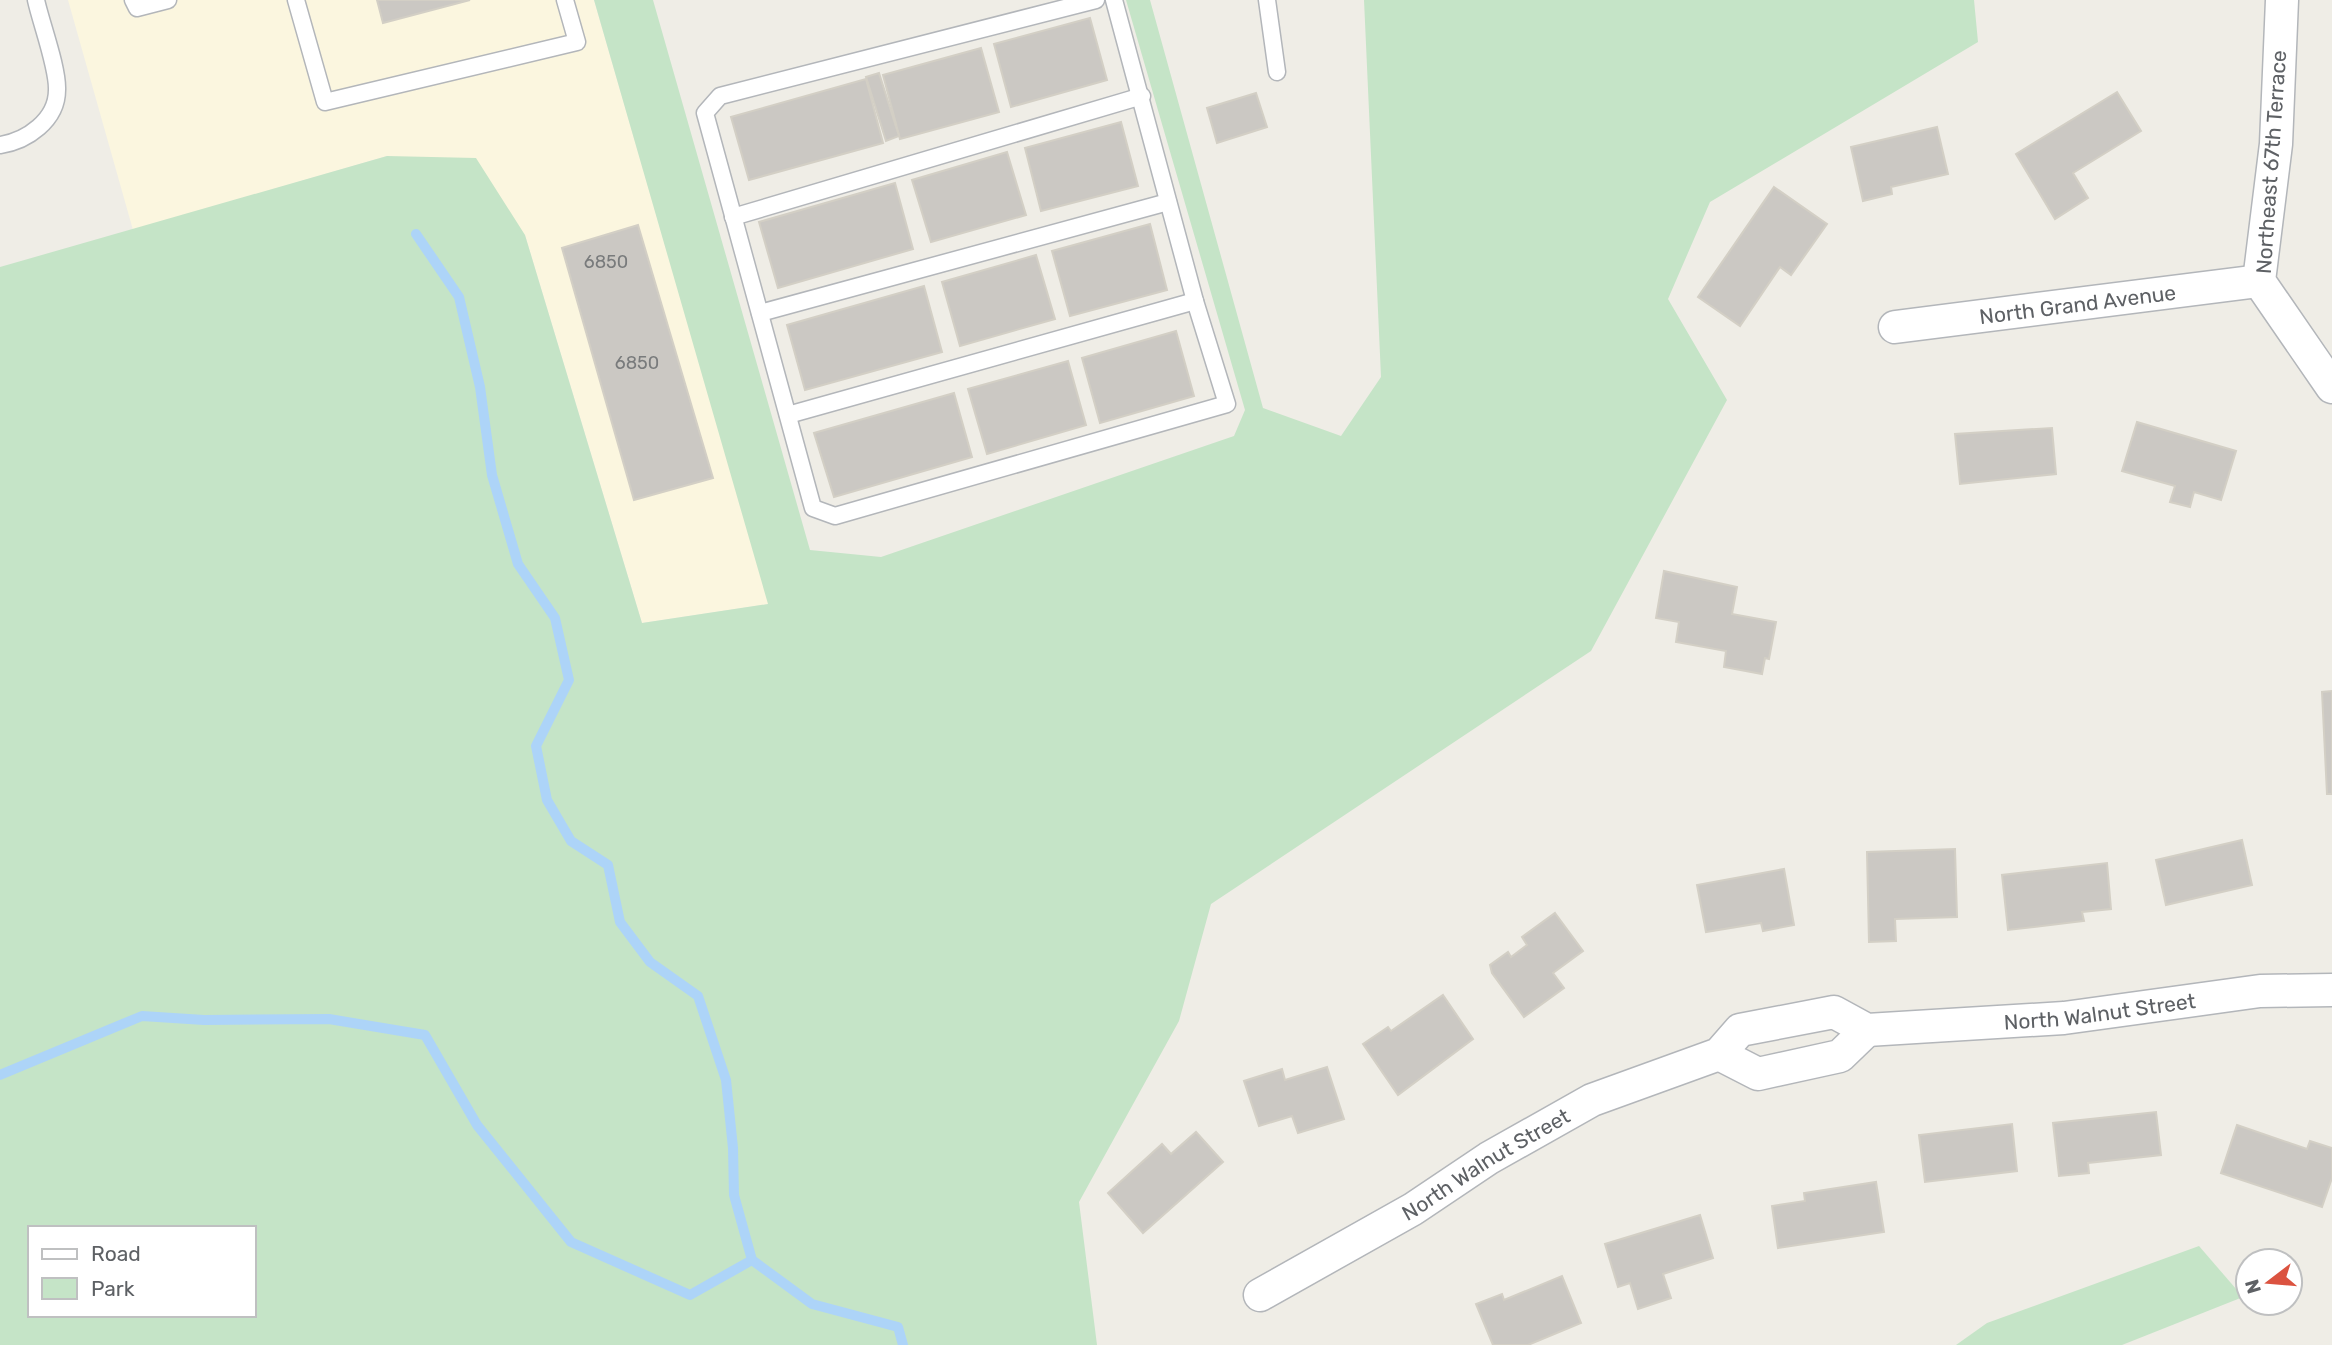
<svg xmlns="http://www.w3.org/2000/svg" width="2332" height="1345" viewBox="0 0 2332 1345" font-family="Rubik,sans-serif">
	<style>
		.commercial { fill: #fbf6df }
		.green { fill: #c5e4c7; fill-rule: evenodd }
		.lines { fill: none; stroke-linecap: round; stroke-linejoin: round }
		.stream { stroke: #add4f8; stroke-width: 10 }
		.building { fill: #cbc8c3; stroke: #d3cfc5; stroke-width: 2 }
		.service-casing { stroke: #b3b6ba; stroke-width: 19 }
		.minor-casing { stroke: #b3b6ba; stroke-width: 35 }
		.service { stroke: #fff; stroke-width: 16 }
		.minor { stroke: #fff; stroke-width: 32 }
		.labels { text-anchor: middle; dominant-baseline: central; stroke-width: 7; stroke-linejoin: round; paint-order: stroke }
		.number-label { font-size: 18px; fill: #797b7c }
		.street-label { font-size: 21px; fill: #5e6165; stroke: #fff }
	</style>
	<rect width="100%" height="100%" fill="#efede6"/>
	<path class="commercial" d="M68,0H594L769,604L642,623L525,235L387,156L133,230Z"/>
	<g class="green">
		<path d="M594,0H653L810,550L881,557L1234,436L1245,410L1126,0H1150L1263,408L1341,436L1381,377L1364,0H1974L1978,42L1710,202L1668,299L1727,400L1591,651L1211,904L1179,1021L1079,1202L1097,1345H0V267L387,156L476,158L525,235L642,623L768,604ZM30,1228H254V1315H30Z"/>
		<path d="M2199,1246L2243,1297L2122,1345H1956L1987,1323Z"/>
	</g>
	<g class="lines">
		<g class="stream">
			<path d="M416,234L459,297L480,387L492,475L518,564L555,618L569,680L536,746L547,800L571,841L608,865L620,922L650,962L698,996L726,1080L733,1148L734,1195L752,1260L812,1304L898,1327L903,1345"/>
			<path d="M0,1075L142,1016L204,1020L329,1019L425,1035L477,1125L571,1242L690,1295L752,1260"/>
		</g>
	</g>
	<g class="building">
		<path d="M377,0H470L383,23Z"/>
		<path d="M1090,18L1107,80L1011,107L994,44Z"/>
		<path d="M981,48L999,112L900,139L883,75Z"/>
		<path d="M879,73L899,136L886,141L866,77Z"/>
		<path d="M866,79L883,143L749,180L731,117Z"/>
		<path d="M2117,92L2141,131L2073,173L2088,198L2055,219L2016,154Z"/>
		<path d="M1256,93L1267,127L1217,143L1207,108Z"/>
		<path d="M1121,122L1138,186L1041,211L1025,148Z"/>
		<path d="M1937,127L1948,174L1891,187L1892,194L1863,201L1851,147Z"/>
		<path d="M1007,152L1026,215L931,242L912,180Z"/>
		<path d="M895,183L913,249L778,288L759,222Z"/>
		<path d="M1774,187L1827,224L1791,275L1780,267L1740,326L1698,297Z"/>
		<path d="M1150,224L1167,290L1070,316L1052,251Z"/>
		<path d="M638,225L713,478L634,500L562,248Z"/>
		<path d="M1036,255L1055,319L960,346L942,282Z"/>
		<path d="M924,286L942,352L805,390L787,325Z"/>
		<path d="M1176,331L1194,396L1100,423L1082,358Z"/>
		<path d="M1068,361L1086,425L987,454L968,389Z"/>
		<path d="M954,393L972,457L834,497L814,433Z"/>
		<path d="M2137,422L2236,451L2221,500L2194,492L2190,507L2170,502L2175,486L2122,471Z"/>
		<path d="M2052,428L2056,474L1960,484L1955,434Z"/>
		<path d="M1664,571L1737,587L1732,614L1776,622L1769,659L1765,658L1762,674L1724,667L1726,651L1676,642L1679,622L1656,618Z"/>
		<path d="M2332,691V794H2327L2322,692Z"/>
		<path d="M2242,840L2252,885L2166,905L2156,860Z"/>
		<path d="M1955,849L1957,917L1895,919L1896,941L1869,942L1867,852Z"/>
		<path d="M2107,863L2111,909L2082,912L2084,921L2008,930L2002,875Z"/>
		<path d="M1784,869L1794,925L1763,931L1761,923L1706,932L1697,885Z"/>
		<path d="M1555,913L1583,951L1553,973L1564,988L1524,1017L1492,973L1490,965L1508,952L1511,957L1527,945L1522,937Z"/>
		<path d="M1443,995L1473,1039L1398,1095L1363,1044L1388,1027L1391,1031Z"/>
		<path d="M1327,1067L1344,1119L1298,1133L1292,1116L1259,1126L1244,1081L1282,1069L1285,1080Z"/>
		<path d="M2156,1112L2161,1155L2088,1163L2089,1173L2059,1176L2053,1123Z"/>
		<path d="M2012,1124L2017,1171L1925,1182L1919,1135Z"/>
		<path d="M2237,1125L2307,1149L2310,1141L2332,1148V1178L2322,1207L2221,1173Z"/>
		<path d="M1196,1132L1223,1162L1143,1233L1108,1193L1162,1144L1171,1154Z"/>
		<path d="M1876,1182L1884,1232L1778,1248L1772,1206L1805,1201L1804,1193Z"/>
		<path d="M1700,1215L1713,1258L1663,1274L1671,1298L1638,1309L1630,1283L1618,1287L1605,1244Z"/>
		<path d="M1562,1276L1581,1323L1528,1345H1493L1476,1304L1502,1294L1504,1300Z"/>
	</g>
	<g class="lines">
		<g class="service-casing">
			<g id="service">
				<path d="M133,0L137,8L168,0"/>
				<path d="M296,0L325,102L577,42L565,0"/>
				<path d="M1096,0L720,96L705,113L813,508L835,516L1227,404L1195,301L1114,0"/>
				<path d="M1267,0L1277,72"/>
				<path d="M0,145C27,141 57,120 57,90C58,68 41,23 36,0"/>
				<path d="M733,217L1142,96"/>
				<path d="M760,313L1168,202"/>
				<path d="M788,415L1195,301"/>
			</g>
		</g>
		<g class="minor-casing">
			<g id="minor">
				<path d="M2282,0L2276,144L2259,281L2332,387"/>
				<path id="s1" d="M1895,327L2259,281"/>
				<path d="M1719,1054L1758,1074L1840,1056L1867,1030"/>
				<path id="s2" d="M1260,1295L1413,1209L1489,1158L1592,1100L1719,1054L1740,1030L1834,1012L1867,1030L2064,1018L2260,991L2332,990"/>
			</g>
		</g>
		<use href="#service" class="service"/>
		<use href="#minor" class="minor"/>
	</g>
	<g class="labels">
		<g class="number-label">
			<text x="606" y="262">6850</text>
			<text x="637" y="363">6850</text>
		</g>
		<g class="street-label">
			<text transform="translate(2271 162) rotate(-86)">Northeast 67th Terrace</text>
			<text stroke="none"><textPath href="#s1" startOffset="184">North Grand Avenue</textPath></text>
			<text stroke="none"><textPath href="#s2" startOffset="919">North Walnut Street</textPath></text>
			<text stroke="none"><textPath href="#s2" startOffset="261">North Walnut Street</textPath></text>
		</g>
	</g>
	<rect x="28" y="1226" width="228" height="91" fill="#ffffff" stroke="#bfc0c1" stroke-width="2"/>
	<rect x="42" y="1249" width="35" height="10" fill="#ffffff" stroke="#bfc0c1" stroke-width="2"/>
	<text x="91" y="1261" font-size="21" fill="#5e6165">Road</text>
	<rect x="42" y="1278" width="35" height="21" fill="#c5e4c7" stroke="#bfc0c1" stroke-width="2"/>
	<text x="91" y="1296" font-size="21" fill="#5e6165">Park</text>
	<g transform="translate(2269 1282) rotate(254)"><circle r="33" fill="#ffffff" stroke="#bfc0c1" stroke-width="2"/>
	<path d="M0-5L12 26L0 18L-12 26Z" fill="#db5340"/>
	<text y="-10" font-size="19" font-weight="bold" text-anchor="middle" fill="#5e6165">N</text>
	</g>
</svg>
